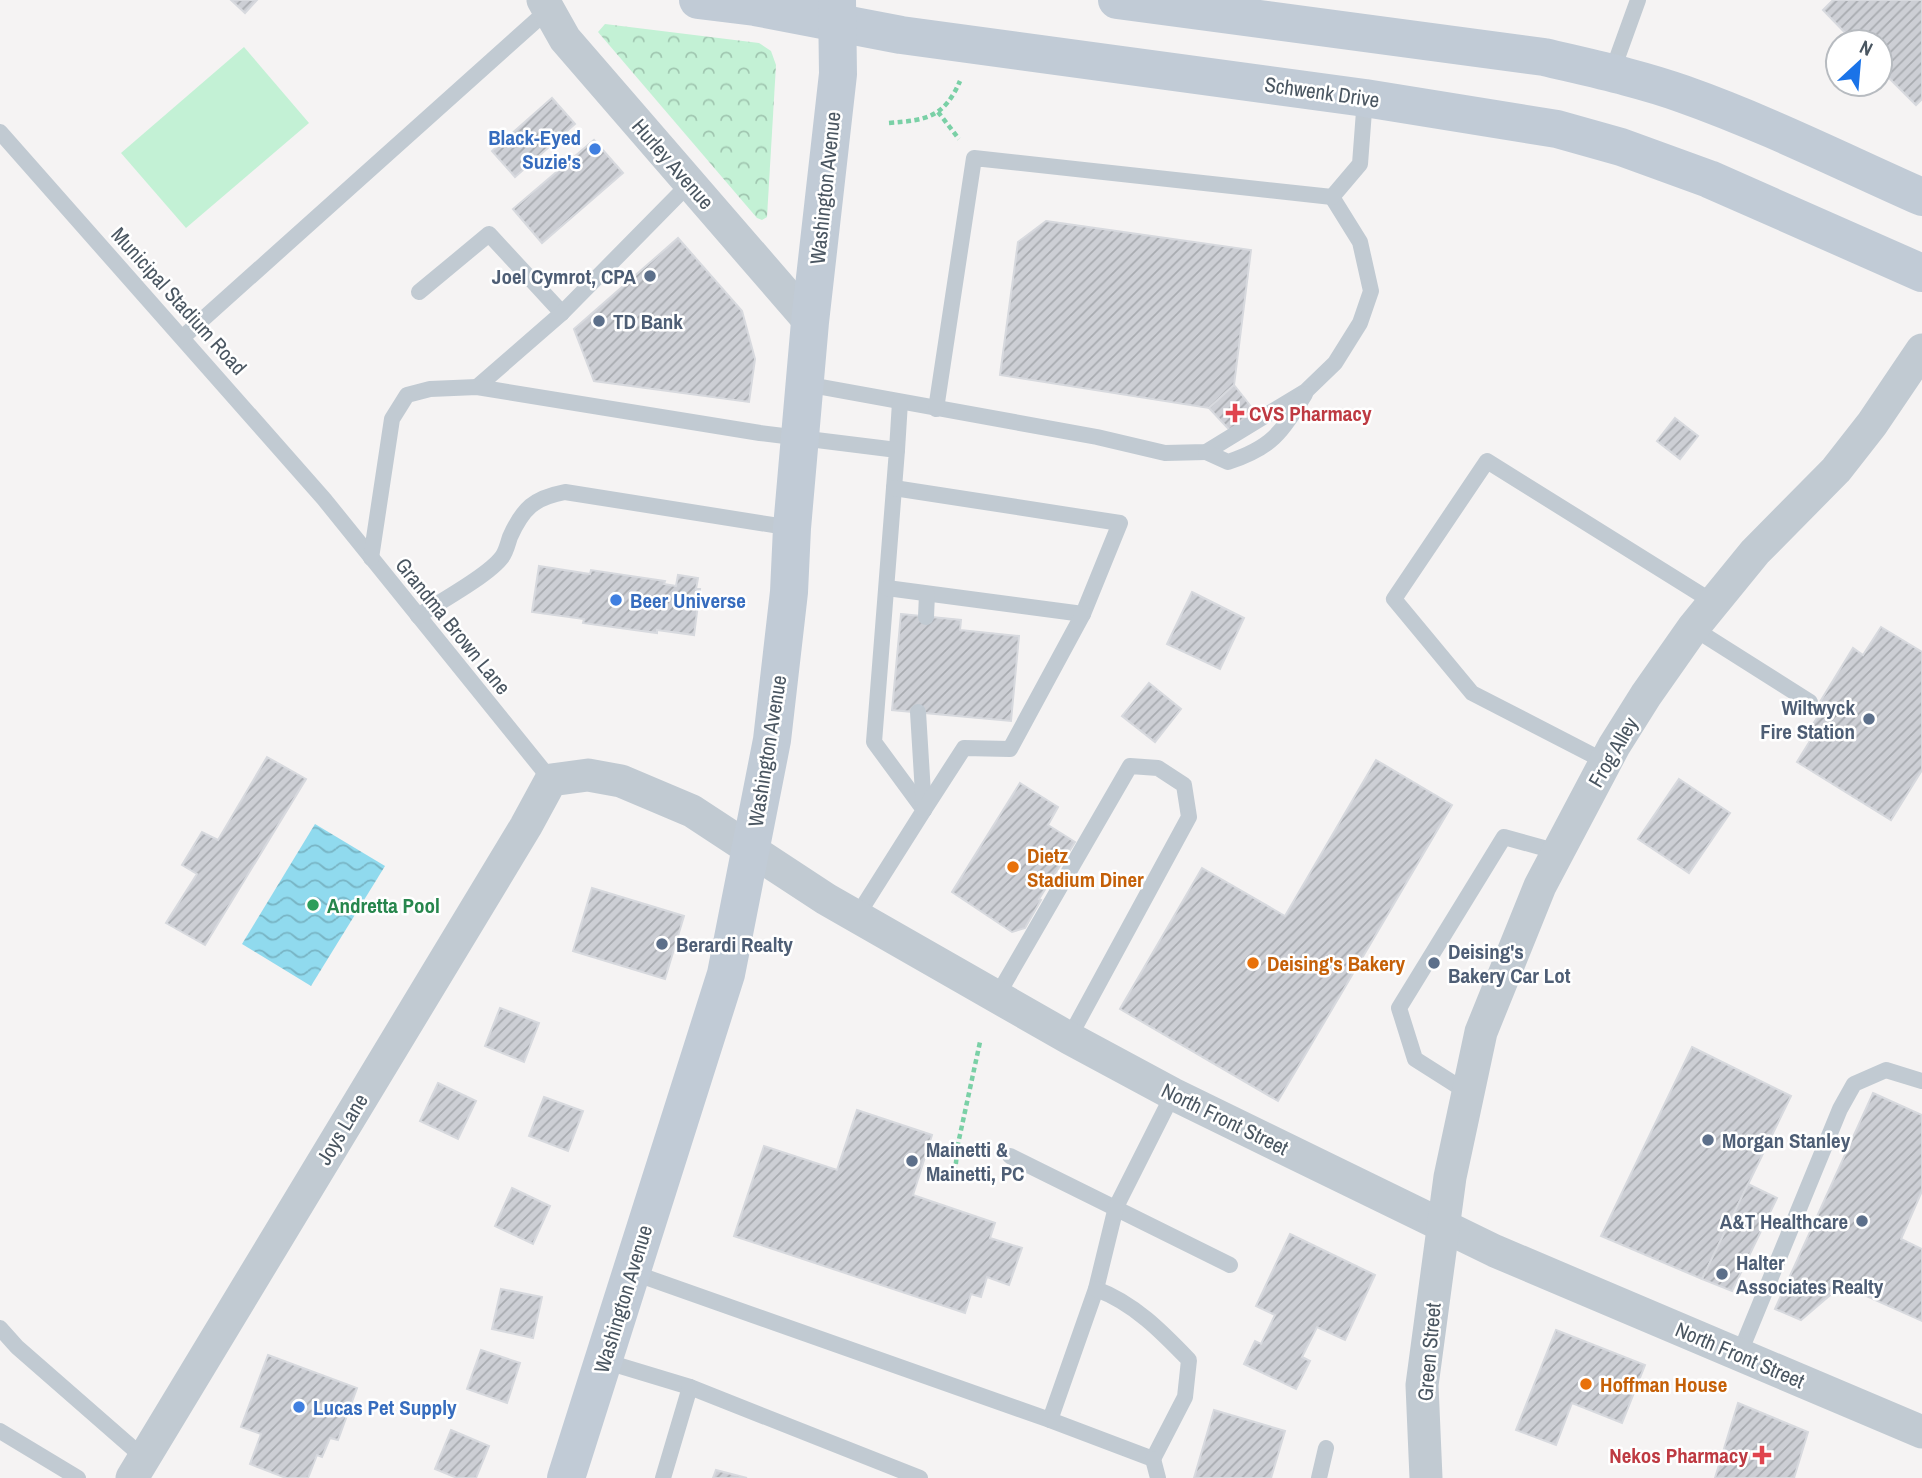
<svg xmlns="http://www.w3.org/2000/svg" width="1922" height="1478" viewBox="0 0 1922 1478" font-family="'Archivo Narrow',sans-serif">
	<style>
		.forest { fill: url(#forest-crowns) }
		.garden { fill: #c3f1d5 }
		.water { fill: url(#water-waves) }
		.building { fill: url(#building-hatch); stroke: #d7d9de; stroke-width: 2 }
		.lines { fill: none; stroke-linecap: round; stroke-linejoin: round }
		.path { stroke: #7ad0a6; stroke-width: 4.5; stroke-dasharray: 5 3.5; stroke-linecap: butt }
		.lane { stroke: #c1cad2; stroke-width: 16 }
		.street { stroke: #c1cad2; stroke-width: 33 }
		.secondary { stroke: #c1cbd6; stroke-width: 38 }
		.shop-dot { fill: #3f7fe0; stroke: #fff; stroke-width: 2.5 }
		.service-dot { fill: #5c6f8a; stroke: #fff; stroke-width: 2.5 }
		.health-dot { fill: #e0444e; stroke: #fff; stroke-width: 2.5 }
		.food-dot { fill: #e8710a; stroke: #fff; stroke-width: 2.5 }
		.leisure-dot { fill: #2e9e5b; stroke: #fff; stroke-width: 2.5 }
		.labels { text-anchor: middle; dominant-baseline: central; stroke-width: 5; stroke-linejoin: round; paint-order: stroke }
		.street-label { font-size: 21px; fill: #4a5661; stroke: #fff }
		.shop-label { font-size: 21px; font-weight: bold; fill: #366cbe; stroke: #fff; text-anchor: start }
		.service-label { font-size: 21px; font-weight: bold; fill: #4e5e75; stroke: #fff; text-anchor: start }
		.health-label { font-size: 21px; font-weight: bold; fill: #be3a42; stroke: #fff; text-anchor: start }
		.food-label { font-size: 21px; font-weight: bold; fill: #c56008; stroke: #fff; text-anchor: start }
		.leisure-label { font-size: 21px; font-weight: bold; fill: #27864d; stroke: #fff; text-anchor: start }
	</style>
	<defs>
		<pattern id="forest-crowns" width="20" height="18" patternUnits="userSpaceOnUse" patternTransform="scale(1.75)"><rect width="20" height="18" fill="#c3f1d5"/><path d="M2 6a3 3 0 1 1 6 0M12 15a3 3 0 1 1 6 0" fill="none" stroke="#a0c6b0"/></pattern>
		<pattern id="water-waves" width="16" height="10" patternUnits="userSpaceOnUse" patternTransform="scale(1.75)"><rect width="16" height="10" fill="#90daee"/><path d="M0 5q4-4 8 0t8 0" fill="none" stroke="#78b4c4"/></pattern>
		<pattern id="building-hatch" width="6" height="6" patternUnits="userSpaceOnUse" patternTransform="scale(1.75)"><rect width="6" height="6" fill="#cdcfd5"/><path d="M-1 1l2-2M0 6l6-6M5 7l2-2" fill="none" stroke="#a8abb0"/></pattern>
	</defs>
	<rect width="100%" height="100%" fill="#f5f3f3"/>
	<path class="forest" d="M605,24L759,43L771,51L776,65L767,217L762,220L757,218L598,32Z"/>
	<path class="garden" d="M244,47L309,123L186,228L121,153Z"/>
	<path class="water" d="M315,824L385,866L311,986L242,944Z"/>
	<g class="building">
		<path d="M231,0H257L245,13Z"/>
		<path d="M1833,0H1922V99L1916,105L1880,69V42H1854L1823,10Z"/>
		<path d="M552,98L575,124L515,177L492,151Z"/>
		<path d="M594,140L623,173L542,243L513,209Z"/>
		<path d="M1046,221L1251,250L1234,385L1209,408L1000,375L1018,242Z"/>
		<path d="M678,238L742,311L755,359L749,402L594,381L574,329Z"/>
		<path d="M1234,385L1260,418L1236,437L1209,408Z"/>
		<path d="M1675,418L1698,436L1680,459L1657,441Z"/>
		<path d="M539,566L590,574L591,570L665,581L664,584L676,586L678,575L698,578L696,589H700L694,635L657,630V633L583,623L584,619L532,612Z"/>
		<path d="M1192,592L1244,618L1220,669L1167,644Z"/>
		<path d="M901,614L961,620L960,630L1019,636L1011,721L892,710Z"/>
		<path d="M1881,627L1922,652V770L1891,820L1797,762L1813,736L1808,732L1825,705L1820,702L1853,648L1863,655Z"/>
		<path d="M1149,683L1181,709L1155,742L1122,716Z"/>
		<path d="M267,757L306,779L205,945L166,923L197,874L182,865L202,832L218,840Z"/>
		<path d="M1376,760L1452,805L1278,1101L1120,1009L1202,868L1285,916Z"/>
		<path d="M1679,779L1730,813L1689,873L1638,839Z"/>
		<path d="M1020,783L1058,807L1048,825L1075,842L1039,899L1041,900L1025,928L1012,932L952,892Z"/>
		<path d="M592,888L684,916L665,979L573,951Z"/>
		<path d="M500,1008L539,1023L524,1062L485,1046Z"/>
		<path d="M1692,1047L1791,1096L1702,1279L1601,1236Z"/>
		<path d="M438,1083L476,1101L458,1139L420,1121Z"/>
		<path d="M1873,1093L1922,1115V1191L1901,1239L1922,1249V1321L1842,1285L1801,1320L1775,1309Z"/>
		<path d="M544,1097L583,1111L568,1151L529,1136Z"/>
		<path d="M857,1110L932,1135L913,1195L995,1223L990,1238L1022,1248L1009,1285L987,1277L981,1297L971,1294L965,1313L734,1236L764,1146L837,1170Z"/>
		<path d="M1748,1184L1777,1198L1732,1291L1702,1279Z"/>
		<path d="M512,1188L550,1206L533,1244L495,1226Z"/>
		<path d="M1290,1234L1375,1275L1345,1340L1317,1327L1302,1357L1310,1361L1296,1389L1244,1364L1255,1341L1261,1344L1275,1315L1256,1306Z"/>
		<path d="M501,1289L542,1297L533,1338L492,1329Z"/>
		<path d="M1556,1330L1645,1365L1622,1423L1572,1403L1556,1445L1516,1430Z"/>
		<path d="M481,1350L520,1363L507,1403L467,1389Z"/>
		<path d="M268,1355L357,1388L338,1440L330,1438L322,1457L317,1455L308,1478H286L250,1464L261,1434L241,1427Z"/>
		<path d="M1738,1403L1808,1432L1794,1478H1715Z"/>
		<path d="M1214,1410L1285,1431L1271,1478H1194Z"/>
		<path d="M451,1430L489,1446L476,1478H457L435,1469Z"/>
		<path d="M716,1470L747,1478H713Z"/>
	</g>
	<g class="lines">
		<g class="path">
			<path d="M938,112L959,139"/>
			<path d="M889,123C926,120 944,118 960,81"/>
			<path d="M954,1181L958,1144L980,1042"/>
		</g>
		<g class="lane">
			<path d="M1612,72L1638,0"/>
			<path d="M0,132L324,499L551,780"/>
			<path d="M419,292L489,234L562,313"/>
			<path d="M183,337L548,10"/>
			<path d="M805,384L1097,437L1165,453L1206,452L1306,391L1335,363L1360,323L1371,291L1360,242L1332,197"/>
			<path d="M477,387L562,313L690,183"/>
			<path d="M936,409L974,158L1332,197L1360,164L1365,98"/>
			<path d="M897,450L900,402"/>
			<path d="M1206,452L1228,462C1273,447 1281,433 1305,394"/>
			<path d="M371,558L392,419L407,395L430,389L477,387L760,433L897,450L874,742L924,810L857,916"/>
			<path d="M887,588L1083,614L1120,523L894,488"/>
			<path d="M418,616C438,603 489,575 502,557C506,552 508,543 510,537C523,508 534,498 565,492L792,528"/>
			<path d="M926,617L927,594"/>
			<path d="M1693,628L1810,702"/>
			<path d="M918,712L924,810"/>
			<path d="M1606,762L1472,693L1394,599L1487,461L1713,602"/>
			<path d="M924,810L964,748L1010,749L1083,614"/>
			<path d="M997,996L1130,766L1158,768L1184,785L1189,817L1069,1038"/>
			<path d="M1467,1092L1415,1059L1399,1008L1504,837L1558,852"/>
			<path d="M1010,1156L1230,1265"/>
			<path d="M631,1272L1050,1420L1096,1289L1116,1207L1173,1094"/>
			<path d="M0,1328L17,1347L144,1458"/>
			<path d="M1739,1355L1840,1109L1854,1084L1886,1070L1922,1081"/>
			<path d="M604,1361L690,1387L920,1478"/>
			<path d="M1050,1420L1153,1459L1185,1397L1189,1360C1162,1332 1134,1303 1096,1289"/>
			<path d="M0,1431L78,1478"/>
			<path d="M1153,1459L1158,1478"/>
			<path d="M663,1478L690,1387"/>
			<path d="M1319,1478L1326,1448"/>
		</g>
		<g class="street">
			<path d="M543,0L565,39L810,322"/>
			<path d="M132,1478L526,826L551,780L588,775L621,781L692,811L826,899L1069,1038L1173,1094L1495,1251L1922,1432"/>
			<path d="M1426,1478L1422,1385L1450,1177L1481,1032L1540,886L1614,746L1646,695L1693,628L1755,552L1836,470L1872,424L1922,350"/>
		</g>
		<g class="secondary">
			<path d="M698,0L755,7L901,35L1365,98L1557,129L1621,147L1709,179L1922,273"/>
			<path d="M1117,0L1544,57C1590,68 1638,78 1683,94C1765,123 1843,162 1922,197"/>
			<path d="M566,1478L726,974L772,740L789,592L792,528L810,322L838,74L837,0"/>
		</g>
	</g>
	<g class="shop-dot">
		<circle cx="595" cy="149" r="7"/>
		<circle cx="616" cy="600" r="7"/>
		<circle cx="299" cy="1407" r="7"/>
	</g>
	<g class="service-dot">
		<circle cx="650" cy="276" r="7"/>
		<circle cx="599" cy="321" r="7"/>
		<circle cx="1869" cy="719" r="7"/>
		<circle cx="662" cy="944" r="7"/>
		<circle cx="1434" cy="963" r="7"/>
		<circle cx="1708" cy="1140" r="7"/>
		<circle cx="912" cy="1161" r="7"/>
		<circle cx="1862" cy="1221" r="7"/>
		<circle cx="1722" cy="1274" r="7"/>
	</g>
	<g class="health-dot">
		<path d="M1231.5 402.5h7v7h7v7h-7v7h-7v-7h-7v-7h7z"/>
		<path d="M1758.5 1444.5h7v7h7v7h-7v7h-7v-7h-7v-7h7z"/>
	</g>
	<g class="food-dot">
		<circle cx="1013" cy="867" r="7"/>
		<circle cx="1253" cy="963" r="7"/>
		<circle cx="1586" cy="1384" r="7"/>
	</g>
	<circle class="leisure-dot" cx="313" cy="905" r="7"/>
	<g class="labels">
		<g class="street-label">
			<text transform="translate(1322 92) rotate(8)">Schwenk Drive</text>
			<text transform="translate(673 164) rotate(49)">Hurley Avenue</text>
			<text transform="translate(825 188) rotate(-84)">Washington Avenue</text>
			<text transform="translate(179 301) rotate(48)">Municipal Stadium Road</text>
			<text transform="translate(453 626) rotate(51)">Grandma Brown Lane</text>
			<text transform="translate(767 751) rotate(-81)">Washington Avenue</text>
			<text transform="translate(1613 752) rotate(-60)">Frog Alley</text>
			<text transform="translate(1225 1119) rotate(26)">North Front Street</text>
			<text transform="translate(342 1129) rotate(-59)">Joys Lane</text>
			<text transform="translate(623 1299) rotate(-73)">Washington Avenue</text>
			<text transform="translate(1429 1352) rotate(-85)">Green Street</text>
			<text transform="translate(1740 1355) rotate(23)">North Front Street</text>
		</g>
		<g class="shop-label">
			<text x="581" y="137" text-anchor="end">Black-Eyed<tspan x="581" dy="24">Suzie's</tspan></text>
			<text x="630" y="600">Beer Universe</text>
			<text x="313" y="1407">Lucas Pet Supply</text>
		</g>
		<g class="service-label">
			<text x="636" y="276" text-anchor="end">Joel Cymrot, CPA</text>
			<text x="613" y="321">TD Bank</text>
			<text x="1855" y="707" text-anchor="end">Wiltwyck<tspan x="1855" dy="24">Fire Station</tspan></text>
			<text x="676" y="944">Berardi Realty</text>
			<text x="1448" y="951">Deising's<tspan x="1448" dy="24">Bakery Car Lot</tspan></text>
			<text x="1722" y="1140">Morgan Stanley</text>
			<text x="926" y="1149">Mainetti &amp;<tspan x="926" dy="24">Mainetti, PC</tspan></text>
			<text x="1848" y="1221" text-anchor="end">A&amp;T Healthcare</text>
			<text x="1736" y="1262">Halter<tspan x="1736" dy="24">Associates Realty</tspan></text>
		</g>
		<g class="health-label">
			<text x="1249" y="413">CVS Pharmacy</text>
			<text x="1748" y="1455" text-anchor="end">Nekos Pharmacy</text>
		</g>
		<g class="food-label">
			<text x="1027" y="855">Dietz<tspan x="1027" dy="24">Stadium Diner</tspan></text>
			<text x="1267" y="963">Deising's Bakery</text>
			<text x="1600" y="1384">Hoffman House</text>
		</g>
		<g class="leisure-label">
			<text x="327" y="905">Andretta Pool</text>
		</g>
	</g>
	<g transform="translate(1859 63) rotate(26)"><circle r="33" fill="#ffffff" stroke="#b7bbc0" stroke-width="2"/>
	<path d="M0-5L12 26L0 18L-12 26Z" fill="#1a73e8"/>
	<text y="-10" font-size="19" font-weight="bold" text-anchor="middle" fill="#4a5661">N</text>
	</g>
</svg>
